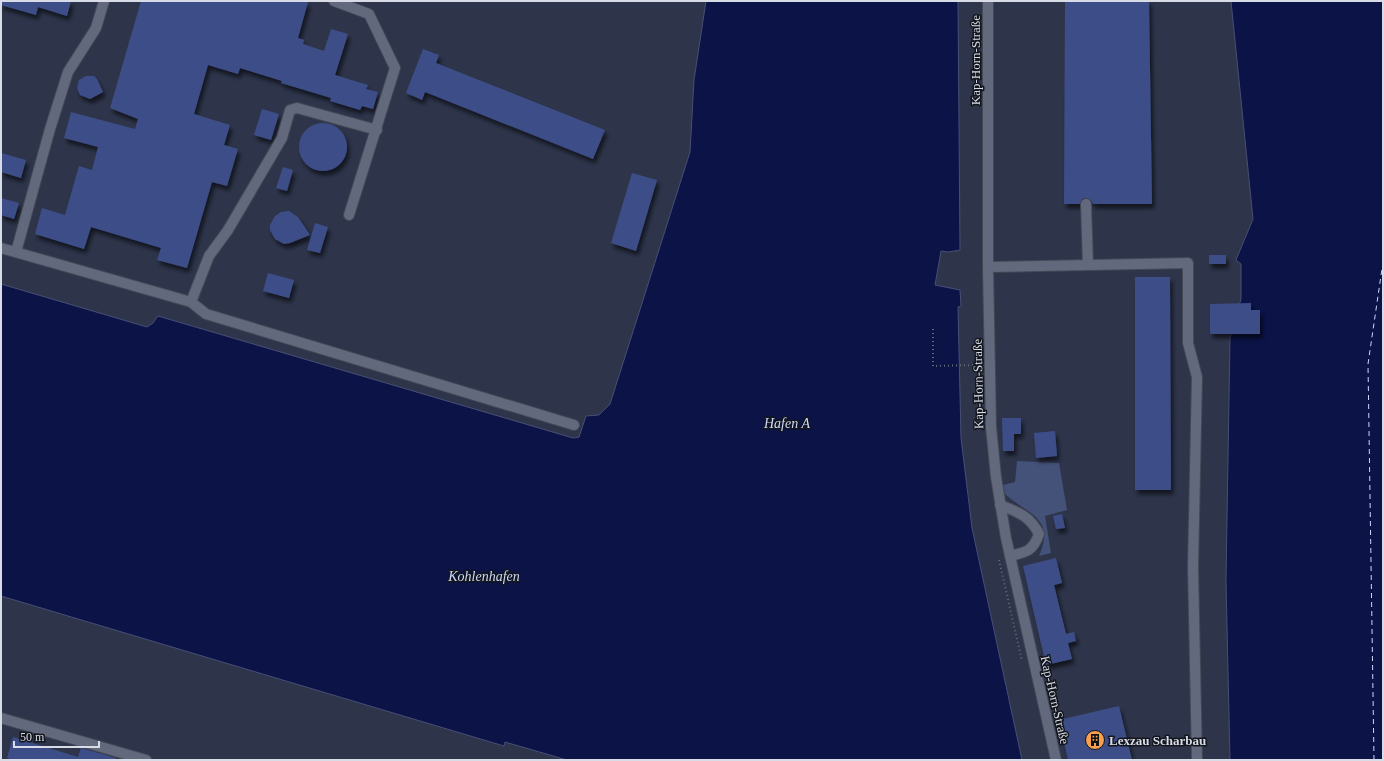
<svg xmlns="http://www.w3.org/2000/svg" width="1384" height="761" viewBox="0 0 1384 761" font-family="Georgia,serif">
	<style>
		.built { fill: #2e354b }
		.green { fill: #445179 }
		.water { fill: #0b1347; stroke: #484f77 }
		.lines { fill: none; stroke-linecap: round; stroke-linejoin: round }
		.ferry { stroke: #ccd8fc; stroke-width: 1; stroke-dasharray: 5 4; stroke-linecap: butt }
		.building { fill: #3d4e87; filter: url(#shadow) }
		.minor-casing { stroke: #444956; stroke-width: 12 }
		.path { stroke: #666b79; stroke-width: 2; stroke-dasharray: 1 3; stroke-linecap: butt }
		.minor { stroke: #63697c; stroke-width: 10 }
		.labels { text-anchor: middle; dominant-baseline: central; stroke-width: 3; stroke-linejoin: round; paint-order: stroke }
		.street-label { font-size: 13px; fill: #d8dce6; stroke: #13161d }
		.poi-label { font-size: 13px; font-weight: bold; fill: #d8dce6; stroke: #13161d; text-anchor: start }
		.water-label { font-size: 14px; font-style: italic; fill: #ccd8fc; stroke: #13161d }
	</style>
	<defs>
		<filter id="shadow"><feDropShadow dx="2.5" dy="4.5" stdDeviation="2" flood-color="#0009"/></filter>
	</defs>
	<rect width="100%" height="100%" fill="#272d3d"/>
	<g class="built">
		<path d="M1,1H706L694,80L690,152L610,404L599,415L586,416L579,437L573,438L158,316L153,323L147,327L1,284Z"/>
		<path d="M958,1H1231L1253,219L1236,260L1241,264V299L1230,338L1226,581L1230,760H1022L972,528L961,438L958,307L960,306L935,285L941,251L949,252L960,250Z"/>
		<path d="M1,596L504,746L505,742L567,760H1Z"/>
	</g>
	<path class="green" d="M1017,461L1059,463L1067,510L1045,516L1051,553L1039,556C1056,517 1028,515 1005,494L1003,485L1015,482Z"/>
	<g class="water">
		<path d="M706,1H958L960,250L949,252L941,251L935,285L960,290L961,306L958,307L961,438L972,528L1022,760H567L505,742L504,746L1,596V284L147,327L153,323L158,316L573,438L579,437L586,416L599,415L610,404L690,152L694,80Z"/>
		<path d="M1231,1H1383V760H1230L1226,581L1230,338L1241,299V264L1236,260L1253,219Z"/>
	</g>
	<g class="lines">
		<path class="ferry" d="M1374,760L1368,364L1383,262"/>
	</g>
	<g class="building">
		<path d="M1,1H71L67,16L38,7L36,15L1,5Z"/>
		<path d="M141,1L308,2L298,38L304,40L303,44L324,51L331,29L348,34L335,75L368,85L366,89L378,92L373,109L362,106L360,110L330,101L331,98L281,83L282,81L240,68L238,74L208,65L194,114L230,125L224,145L238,149L227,186L212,182L187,268L157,260L161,248L91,227L84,249L35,234L42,208L65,215L79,166L92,170L98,147L64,138L71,112L135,129L138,119L110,108Z"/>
		<path d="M1065,1H1149L1152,204H1093L1091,200L1086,198L1082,199L1080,204H1064Z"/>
		<path d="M423,49L439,55L436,63L605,130L593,159L425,92L422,100L406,93Z"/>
		<path d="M86,76H94L97,79L103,92L90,99L80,95L77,88L79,80Z"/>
		<path d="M262,109L279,114L271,140L254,135Z"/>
		<circle cx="323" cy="147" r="24"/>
		<path d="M1,153L26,160L21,178L1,172Z"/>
		<path d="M283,167L293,170L287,191L276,188Z"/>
		<path d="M632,173L657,180L636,251L611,243Z"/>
		<path d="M1,198L19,203L14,219L1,215Z"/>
		<path d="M289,211L298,217L310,235L290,243L284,244L275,239L270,230V225L275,216L281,212Z"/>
		<path d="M315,223L328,227L320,253L307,250Z"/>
		<rect x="1209" y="255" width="17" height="9"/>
		<path d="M268,273L294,280L289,298L263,291Z"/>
		<path d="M1135,277H1170L1171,490H1135Z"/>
		<path d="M1251,303V310H1260V334H1210V304Z"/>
		<path d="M1002,418H1021V434H1014V451H1003Z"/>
		<path d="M1055,431L1057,456L1036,458L1034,433Z"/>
		<path d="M1062,514L1065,528L1056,529L1053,516Z"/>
		<path d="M1056,558L1062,583L1054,585L1066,634L1074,632L1076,641L1068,643L1072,659L1046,665L1023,566Z"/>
		<path d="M1119,706L1132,760H1068L1059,720Z"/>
		<path d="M13,737L78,757L81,748L116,758L115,760H14L7,758Z"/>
	</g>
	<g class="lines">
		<g class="minor-casing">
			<g id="minor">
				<path d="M334,1L369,14L395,68L349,215"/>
				<path d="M988,1V267L991,427L996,477L1006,538L1056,760"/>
				<path d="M1086,204L1088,265"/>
				<path d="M1,248L191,302L206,314L574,425"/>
				<path d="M16,252L50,129L68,72L96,28L104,1"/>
				<path d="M988,267L1188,263V343L1197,377L1193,567L1197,760"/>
				<path d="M191,302L209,256L228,230L282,138L290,110L297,108L377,130"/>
				<path d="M1000,505C1018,512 1030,516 1039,534C1033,551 1027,552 1010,556"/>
				<path d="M1,718L146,760"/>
			</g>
		</g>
		<g class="path">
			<path d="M933,329V366L976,365"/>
			<path d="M999,560L1022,661"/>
		</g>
		<use href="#minor" class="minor"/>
	</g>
	<defs>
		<g id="building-disc" transform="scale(1)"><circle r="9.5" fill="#fa9f4e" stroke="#13161d"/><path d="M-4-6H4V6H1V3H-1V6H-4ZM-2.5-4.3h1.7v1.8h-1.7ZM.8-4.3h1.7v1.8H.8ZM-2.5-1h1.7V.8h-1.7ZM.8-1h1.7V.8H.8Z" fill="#111"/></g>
	</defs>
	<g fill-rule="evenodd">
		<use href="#building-disc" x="1095" y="740"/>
	</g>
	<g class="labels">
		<g class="street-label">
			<text transform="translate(975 60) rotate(-90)">Kap-Horn-Straße</text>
			<text transform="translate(978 384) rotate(-91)">Kap-Horn-Straße</text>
			<text transform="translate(1055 700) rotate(77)">Kap-Horn-Straße</text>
		</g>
		<g class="poi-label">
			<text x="1109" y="740">Lexzau Scharbau</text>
		</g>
		<g class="water-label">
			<text x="787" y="423">Hafen A</text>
			<text x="484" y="576">Kohlenhafen</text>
		</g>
	</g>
	<rect width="1384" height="761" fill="none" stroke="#d8dce6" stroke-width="4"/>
	<path d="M14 741v6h85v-6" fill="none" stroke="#d8dce6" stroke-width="2"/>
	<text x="20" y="741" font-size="12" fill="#d8dce6" stroke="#13161d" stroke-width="3" paint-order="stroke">50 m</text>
</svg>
